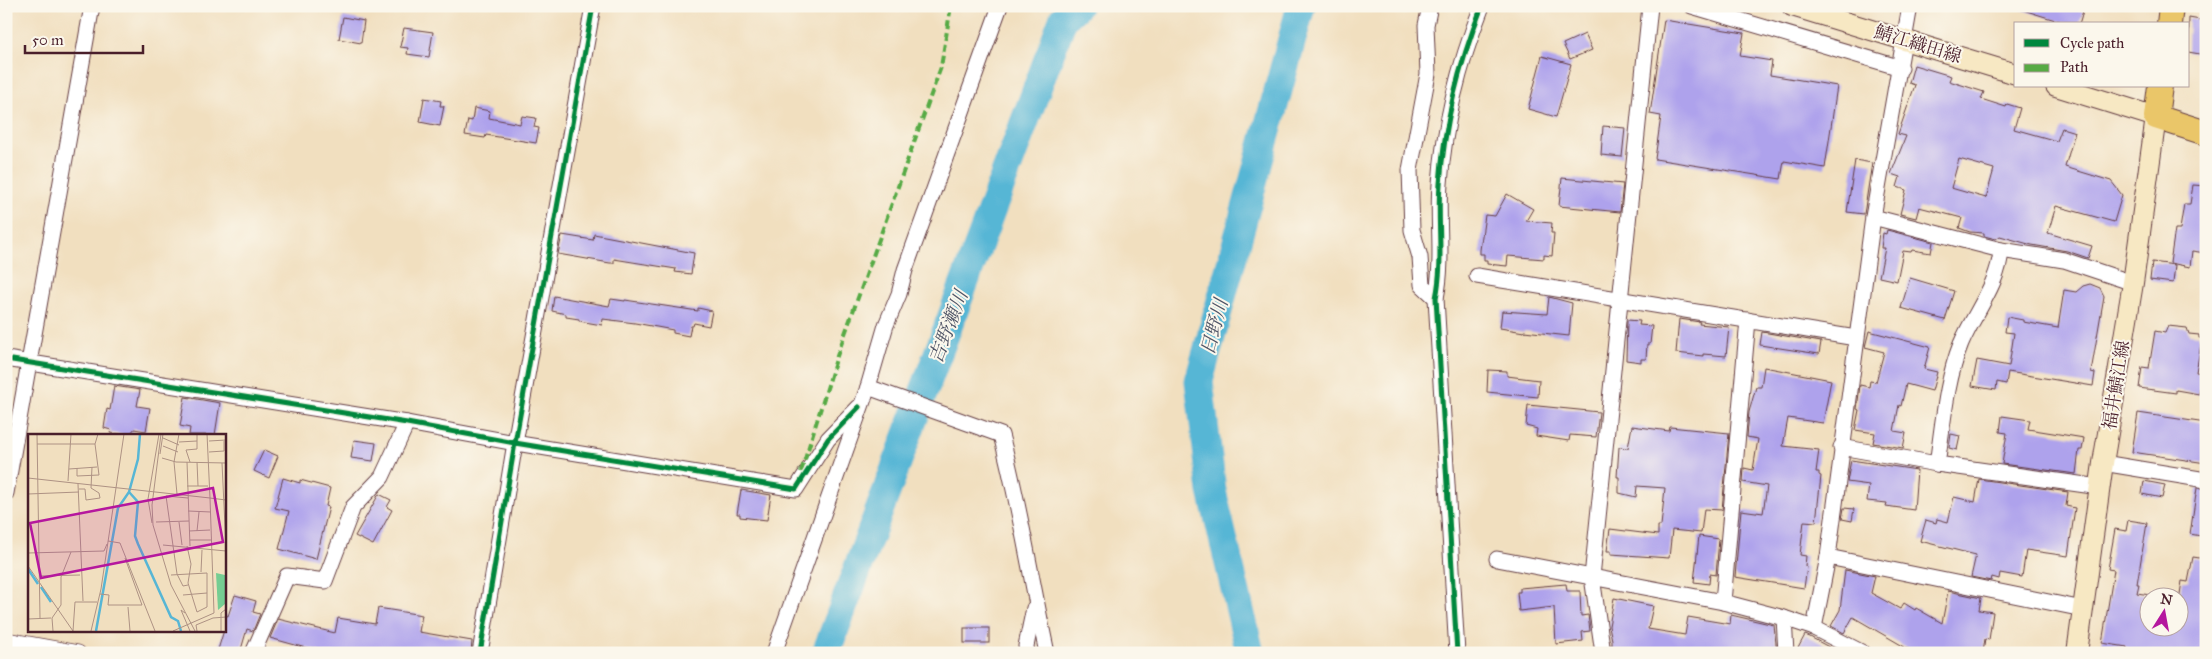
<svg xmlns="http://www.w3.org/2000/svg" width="2212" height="659" viewBox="0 0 2212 659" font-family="'IM FELL Great Primer','Noto Serif JP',serif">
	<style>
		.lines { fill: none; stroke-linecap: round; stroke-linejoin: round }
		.river { stroke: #57b6d5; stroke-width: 29 }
		.building { fill: #aea2ec; fill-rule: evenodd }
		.minor-casing { stroke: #633c41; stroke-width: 17 }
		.secondary-casing { stroke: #633c41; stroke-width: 22 }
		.trunk-casing { stroke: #633c41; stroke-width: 26 }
		.minor { stroke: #fff; stroke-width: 15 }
		.secondary { stroke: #f7e8c3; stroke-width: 20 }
		.trunk { stroke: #eac669; stroke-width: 24 }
		.quiet { stroke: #57aa44; stroke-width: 4; stroke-dasharray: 8 4; stroke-linecap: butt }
		.cycleway-casing { stroke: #fbf7ec; stroke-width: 8 }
		.cycleway { stroke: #00873e; stroke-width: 5 }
		.labels { text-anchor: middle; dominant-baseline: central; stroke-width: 4; stroke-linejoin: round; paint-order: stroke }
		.street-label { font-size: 18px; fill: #4a1f2b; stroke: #fbf7ec }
		.water-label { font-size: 19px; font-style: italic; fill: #4f5466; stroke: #fbf7ec }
		.inset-river { fill: none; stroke: #57b6d5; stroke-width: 2.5 }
		.inset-road { fill: none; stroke: #ae9284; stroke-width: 1 }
		.view { fill: #b5179e; fill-opacity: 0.15; stroke: #b5179e; stroke-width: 2.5 }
		.inset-edge { fill: none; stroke: #4a1f2b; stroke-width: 2.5 }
	</style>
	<rect width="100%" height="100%" fill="#fbf7ec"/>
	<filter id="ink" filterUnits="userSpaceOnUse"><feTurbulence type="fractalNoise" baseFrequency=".02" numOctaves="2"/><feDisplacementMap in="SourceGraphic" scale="10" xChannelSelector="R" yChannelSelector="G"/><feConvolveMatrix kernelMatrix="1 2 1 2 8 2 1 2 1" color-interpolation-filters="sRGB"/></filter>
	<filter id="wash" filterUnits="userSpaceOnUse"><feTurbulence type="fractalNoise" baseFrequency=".0096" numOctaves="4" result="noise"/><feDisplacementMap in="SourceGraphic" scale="20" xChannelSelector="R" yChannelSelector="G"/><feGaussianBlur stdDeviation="1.12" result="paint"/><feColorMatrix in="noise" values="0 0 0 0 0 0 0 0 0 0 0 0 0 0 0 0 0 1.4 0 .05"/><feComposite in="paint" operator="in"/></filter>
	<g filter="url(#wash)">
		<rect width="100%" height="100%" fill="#f1dfbf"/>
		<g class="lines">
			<g class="river">
				<path d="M826,653L1063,19L1077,6"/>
				<path d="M1250,653L1212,491L1199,381L1301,6"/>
			</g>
		</g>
		<g id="blocks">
			<g class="building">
				<path d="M2021,6H2069L2083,11L2079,24H2068L2020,9Z"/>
				<path d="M343,17L364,21L361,43L339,39Z"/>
				<path d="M2189,18L2206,21V55L2188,52Z"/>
				<path d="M1664,20L1744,33L1740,56L1772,61L1770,75L1837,86L1825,168L1784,161L1781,179L1655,159L1661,116L1650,114Z"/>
				<path d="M404,28L433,32L429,57L407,54L408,48L400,47Z"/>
				<path d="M1585,34L1592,50L1570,59L1563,44Z"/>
				<path d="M1542,56L1571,64L1556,117L1528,109Z"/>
				<path d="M1914,65L1951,76L1949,81L1984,92L1981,99L2006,107L2007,104L2020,108L2014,129L2057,141L2062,128L2075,132L2065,167L2111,181L2122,195L2114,222L2056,206L2048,233L2092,246L2088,258L2067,251L2032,245L2000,236L1996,239L1984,236V233L1970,232L1959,228L1962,218L1919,207L1916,218L1900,214L1906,190L1897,187L1900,177L1891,174L1906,136L1898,134L1915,85L1909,83ZM1959,159L1994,169L1986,198L1951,188Z"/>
				<path d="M424,98L441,101L440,106H444L440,126L420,122Z"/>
				<path d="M474,108L490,111L489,118L520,124L522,116L536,118L534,127L539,128L536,143L486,135L485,138L465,135L468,120L472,121Z"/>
				<path d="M1603,126L1625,128L1622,157L1601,155Z"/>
				<path d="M1855,160L1872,163L1864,214L1847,212Z"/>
				<path d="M1562,178L1623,184L1620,212L1559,206Z"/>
				<path d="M2193,185L2206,186V253L2192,251L2190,267L2170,263L2175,229H2180L2184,204H2190Z"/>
				<path d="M1507,194L1533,209L1526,221L1552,223L1551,233H1554L1552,256L1544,255V259L1508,256L1507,266L1487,264V260H1484V254H1480V250L1485,215L1495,216Z"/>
				<path d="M1887,230L1933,242L1931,253L1912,250L1911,252L1903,251L1897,281L1879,277L1885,248H1881L1883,233L1886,234Z"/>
				<path d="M594,234L694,253L691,274L675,272L676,269L614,259V263H610L558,254L562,235L593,240Z"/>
				<path d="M2152,262L2175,265L2173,283L2150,280Z"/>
				<path d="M1910,278L1954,291L1945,320L1901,308Z"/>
				<path d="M2090,284L2100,288L2104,296L2091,372L2095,373L2093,386L2008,372L2006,384L1997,382L1996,390L1972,386L1977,360L2009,366L2014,333L2005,332L2007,317L2023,320V322L2058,328L2064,290L2076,292L2083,286Z"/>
				<path d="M554,296L609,306L611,299L625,301V300L698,311V308L712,311L709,326L694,323L693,326H691L689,336L673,333V330L635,323L603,319L602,325L579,321V319L566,317V314L552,311Z"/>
				<path d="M1549,297L1572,303L1569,336L1524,331V332L1500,328L1502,311L1547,314Z"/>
				<path d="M1679,319L1700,322L1699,324L1729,327L1726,356L1703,354V356L1676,353Z"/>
				<path d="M1627,320L1640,321L1639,325L1652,326L1650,344H1647L1646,359H1641V362L1626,360Z"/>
				<path d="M2168,326L2187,328L2189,334L2199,335V338H2202L2196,372L2202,373L2199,394L2176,390V393L2139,388L2142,367L2149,368L2155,331L2165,333Z"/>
				<path d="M1869,331L1930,347L1924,369L1937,372L1932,391L1906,384L1901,406L1899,405L1894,431L1906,433L1903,448L1873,443L1875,433L1855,430L1859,410L1857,409L1860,385L1869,387L1870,381L1876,382L1884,352L1865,347Z"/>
				<path d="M1762,332L1821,342L1819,354L1760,345Z"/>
				<path d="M1764,367L1831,380L1823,423L1788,418L1783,446L1819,450L1816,472H1819V475L1821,476L1816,522L1804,521L1800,555L1806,556L1805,566L1807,567L1804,588L1735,577L1741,510L1763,513L1767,486L1743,482L1744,468L1753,470L1758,439L1747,437L1749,412L1756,387H1761Z"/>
				<path d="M1488,370L1507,371V376L1539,380L1538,397L1487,392Z"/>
				<path d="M114,386L140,390L137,406L150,408L146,431L134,429L130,435H126L110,433L111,430L104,428L107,409L110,410Z"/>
				<path d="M185,397L220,403L215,435H189L190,428L180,426Z"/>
				<path d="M1528,405L1599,412L1596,437L1570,435L1569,441L1536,436L1537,429L1526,426Z"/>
				<path d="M2138,413L2206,423V463L2132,452Z"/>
				<path d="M2002,416L2030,420L2028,429L2084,438L2082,450H2079L2076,474L2002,464L2007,433L2000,432Z"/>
				<path d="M1632,426L1669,431L1670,427L1729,433L1722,510L1704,509L1701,533L1672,530L1669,558L1611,554V551H1607L1610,529L1658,535V526H1661L1665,488L1637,486L1636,497L1619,493V477H1617L1619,447L1628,448Z"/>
				<path d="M1951,434L1960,436L1957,450L1949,448Z"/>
				<path d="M354,440L376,443L373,461L351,458Z"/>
				<path d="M264,450L278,456L269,478L254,471Z"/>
				<path d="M1851,460L1917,470L1914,510L1886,506L1887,503L1867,501L1869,485L1847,482Z"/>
				<path d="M283,478L300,483V480L330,488L326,506L329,507L316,559L279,549L289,511L275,508Z"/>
				<path d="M1979,479L2068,492L2066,506L2075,508L2068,556L2026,550L2022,577L2000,573L1999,579L1992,577L1991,581L1971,577L1976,555L1920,541L1926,520L1936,523L1937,519L1948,522L1954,497L1975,502Z"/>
				<path d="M2144,481L2165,485L2162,498L2142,494Z"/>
				<path d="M2197,488L2206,489V527L2203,526L2201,536L2190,534Z"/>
				<path d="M741,490L771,495L767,520L740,517V514H737Z"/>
				<path d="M379,494L391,500L387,507L392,510L373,545L355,536Z"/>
				<path d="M1844,508L1854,509L1852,521L1842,519Z"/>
				<path d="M2128,520L2147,523L2137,584H2139L2137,593L2150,595V626H2180V594L2182,581L2188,582L2193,557L2206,559V653H2126L2127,647L2102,643L2114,570L2108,569L2115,529L2126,531Z"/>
				<path d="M1699,536L1719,539L1716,575L1710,574L1709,584L1694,582Z"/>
				<path d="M1845,570L1875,576L1871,593L1900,609L1904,603L1915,610L1916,608L1942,623L1948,591L1981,598L1979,610L1993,612L1989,640L1985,639L1983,653H1915L1853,617L1844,633L1831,626L1840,610Z"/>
				<path d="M1566,584L1567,591H1580L1581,616L1588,615L1590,631L1582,632L1583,641L1556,644L1554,607L1519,611L1517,592H1520V588Z"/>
				<path d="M235,595L256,601L253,612L260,614L253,631L247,629L240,653H217L224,630V615L228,616Z"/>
				<path d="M1614,598L1653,606L1648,629L1685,635L1688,617L1730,624L1731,615L1774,625L1777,653H1612V640L1609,626Z"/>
				<path d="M378,608L422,615L419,632L472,641L471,653H324L270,638L278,619L335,633L338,618L375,624Z"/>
				<rect x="964" y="628" width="25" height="15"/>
				<path d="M1805,635L1810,637L1840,653H1795V649L1797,650Z"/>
			</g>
		</g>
	</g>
	<g filter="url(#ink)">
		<use href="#blocks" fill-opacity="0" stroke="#633c41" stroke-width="1"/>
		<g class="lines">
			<g class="minor-casing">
				<g id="minor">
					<path d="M1430,6L1426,25L1428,74L1410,170L1412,230L1420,257L1422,285L1436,298"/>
					<path d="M1692,6L1901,68"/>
					<path d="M1873,217L2001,250L2064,260L2133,283"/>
					<path d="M1477,276L1856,338"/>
					<path d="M6,359L407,423L515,443L796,489L828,439L859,407"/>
					<path d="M868,387L1001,435C1020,506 1031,580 1047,653"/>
					<path d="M1841,447L1937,464L2100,487"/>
					<path d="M2103,463L2206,480"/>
					<path d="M1937,464C1943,425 1946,381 1961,344C1974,313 1999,284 2001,250"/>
					<path d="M6,493L92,6"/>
					<path d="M1828,557L2083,609"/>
					<path d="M1497,559L1723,602L1784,618L1814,628L1863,653"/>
					<path d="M1723,602L1748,320"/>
					<path d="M1784,618L1786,653"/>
					<path d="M1814,628L1828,557L1873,217L1910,6"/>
					<path d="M6,640L78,653"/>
					<path d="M253,653L287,576L325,581L353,507L382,477L407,423"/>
					<path d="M480,653L515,443L593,6"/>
					<path d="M774,653L868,387L886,325L899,294L905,270L1000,6"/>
					<path d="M1027,653L1026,646L1034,608"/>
					<path d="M1457,653L1436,298C1444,260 1437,222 1440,184C1444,124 1460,62 1482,6"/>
					<path d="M1603,653L1592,577L1650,6"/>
				</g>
			</g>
			<g class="secondary-casing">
				<g id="secondary">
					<path d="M1792,6L2016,74"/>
					<path d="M2056,86L2156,117L2133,283L2103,463L2077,653"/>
				</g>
			</g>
			<g class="trunk-casing">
				<g id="trunk">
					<path d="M2169,24L2171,6"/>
					<path d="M2160,86L2156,117L2206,133"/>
				</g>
			</g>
			<use href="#minor" class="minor"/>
			<use href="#secondary" class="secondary"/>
			<use href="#trunk" class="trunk"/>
			<path class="quiet" d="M801,472L837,356L941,67L951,6"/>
			<g class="cycleway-casing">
				<g id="cycleway">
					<path d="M6,359L407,423L515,443L796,489L828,439L859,407"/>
					<path d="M480,653L515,443L593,6"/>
					<path d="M1457,653L1436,298C1444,260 1437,222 1440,184C1444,124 1460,62 1482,6"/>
				</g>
			</g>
			<use href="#cycleway" class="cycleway"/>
		</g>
	</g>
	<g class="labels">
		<g class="street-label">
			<text transform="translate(1918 44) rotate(17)">鯖江織田線</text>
			<text transform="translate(2116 385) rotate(-81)">福井鯖江線</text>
		</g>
		<g class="water-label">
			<text transform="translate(948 327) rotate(-69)">吉野瀬川</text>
			<text transform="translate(1214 327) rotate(-75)">日野川</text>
		</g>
	</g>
	<g transform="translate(28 434)">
		<rect width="198" height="198" fill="#f1dfbf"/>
		<path d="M188,139L197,141V170L190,176Z" fill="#75cd92"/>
		<path class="inset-river" d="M101,58L110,68L107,102L110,110L143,183L150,187L153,197M0,135L10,150M13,153L23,168M68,197L90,74L101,58L110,25L112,0"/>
		<path class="inset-road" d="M9,0L12,184M133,0L124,71L125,91L143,151L167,197M179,0L182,64L198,66M135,4L151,11M181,7L198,6M151,8L169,7M9,10H67M135,12L150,18M181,18L196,17V7M132,20L135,0M134,24L148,28L198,29M159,28L162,112M162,28L158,16L169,15V0M169,28L170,52M194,29L198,114M49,34V42L71,41L67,10L70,0M41,35L69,33M0,44L182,64L186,179L145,197M40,47L43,0M50,50L55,167M159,52H180M51,55H57L58,66L72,64L71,59L63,54L64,33M0,60L51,58M149,60L146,28L151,0M160,64L138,62L149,140L155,152L160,151M160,77L183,78M128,88L161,87M151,88L154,111M124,89L120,65L131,0M161,97L182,96M169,97L171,78M162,106H183M80,107L92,109L127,197M135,111L198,117M159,112L163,130L160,149L169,178L179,173V139M0,119L76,117L79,110M0,132L45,197M173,138L174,116M143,141L179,139M11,142L52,141M72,160L81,161L80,171H114L97,124M155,161L179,159M100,173L102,197M157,179L153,176L162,197M0,185L23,184M25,197L24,184L33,171V143L43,118M45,197L47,168H69M63,197L73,155L96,0M169,197L168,191L185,184L198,183M193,197V179L198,175"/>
		<path class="view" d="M185,54L195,108L13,144L2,89Z"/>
		<rect width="198" height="198" class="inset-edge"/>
	</g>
	<rect width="2212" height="659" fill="none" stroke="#fbf7ec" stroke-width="25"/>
	<rect x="2014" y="22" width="175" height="65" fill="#fbf7ec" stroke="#b4a19f"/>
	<rect x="2024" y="39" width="25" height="8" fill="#00873e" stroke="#b4a19f"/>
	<text x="2060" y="48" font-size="15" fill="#4a1f2b">Cycle path</text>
	<rect x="2024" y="64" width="25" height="8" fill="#57aa44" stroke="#b4a19f"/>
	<text x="2060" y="72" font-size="15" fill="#4a1f2b">Path</text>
	<g transform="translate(2164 612) rotate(11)"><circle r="24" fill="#fbf7ec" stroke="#b4a19f"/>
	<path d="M0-4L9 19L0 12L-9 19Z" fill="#b5179e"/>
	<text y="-8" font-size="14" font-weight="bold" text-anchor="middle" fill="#4a1f2b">N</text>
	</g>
	<path d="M25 45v8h118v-8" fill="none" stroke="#4a1f2b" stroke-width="2.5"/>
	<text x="32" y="45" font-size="15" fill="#4a1f2b" stroke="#fbf7ec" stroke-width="4" paint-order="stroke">50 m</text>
</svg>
